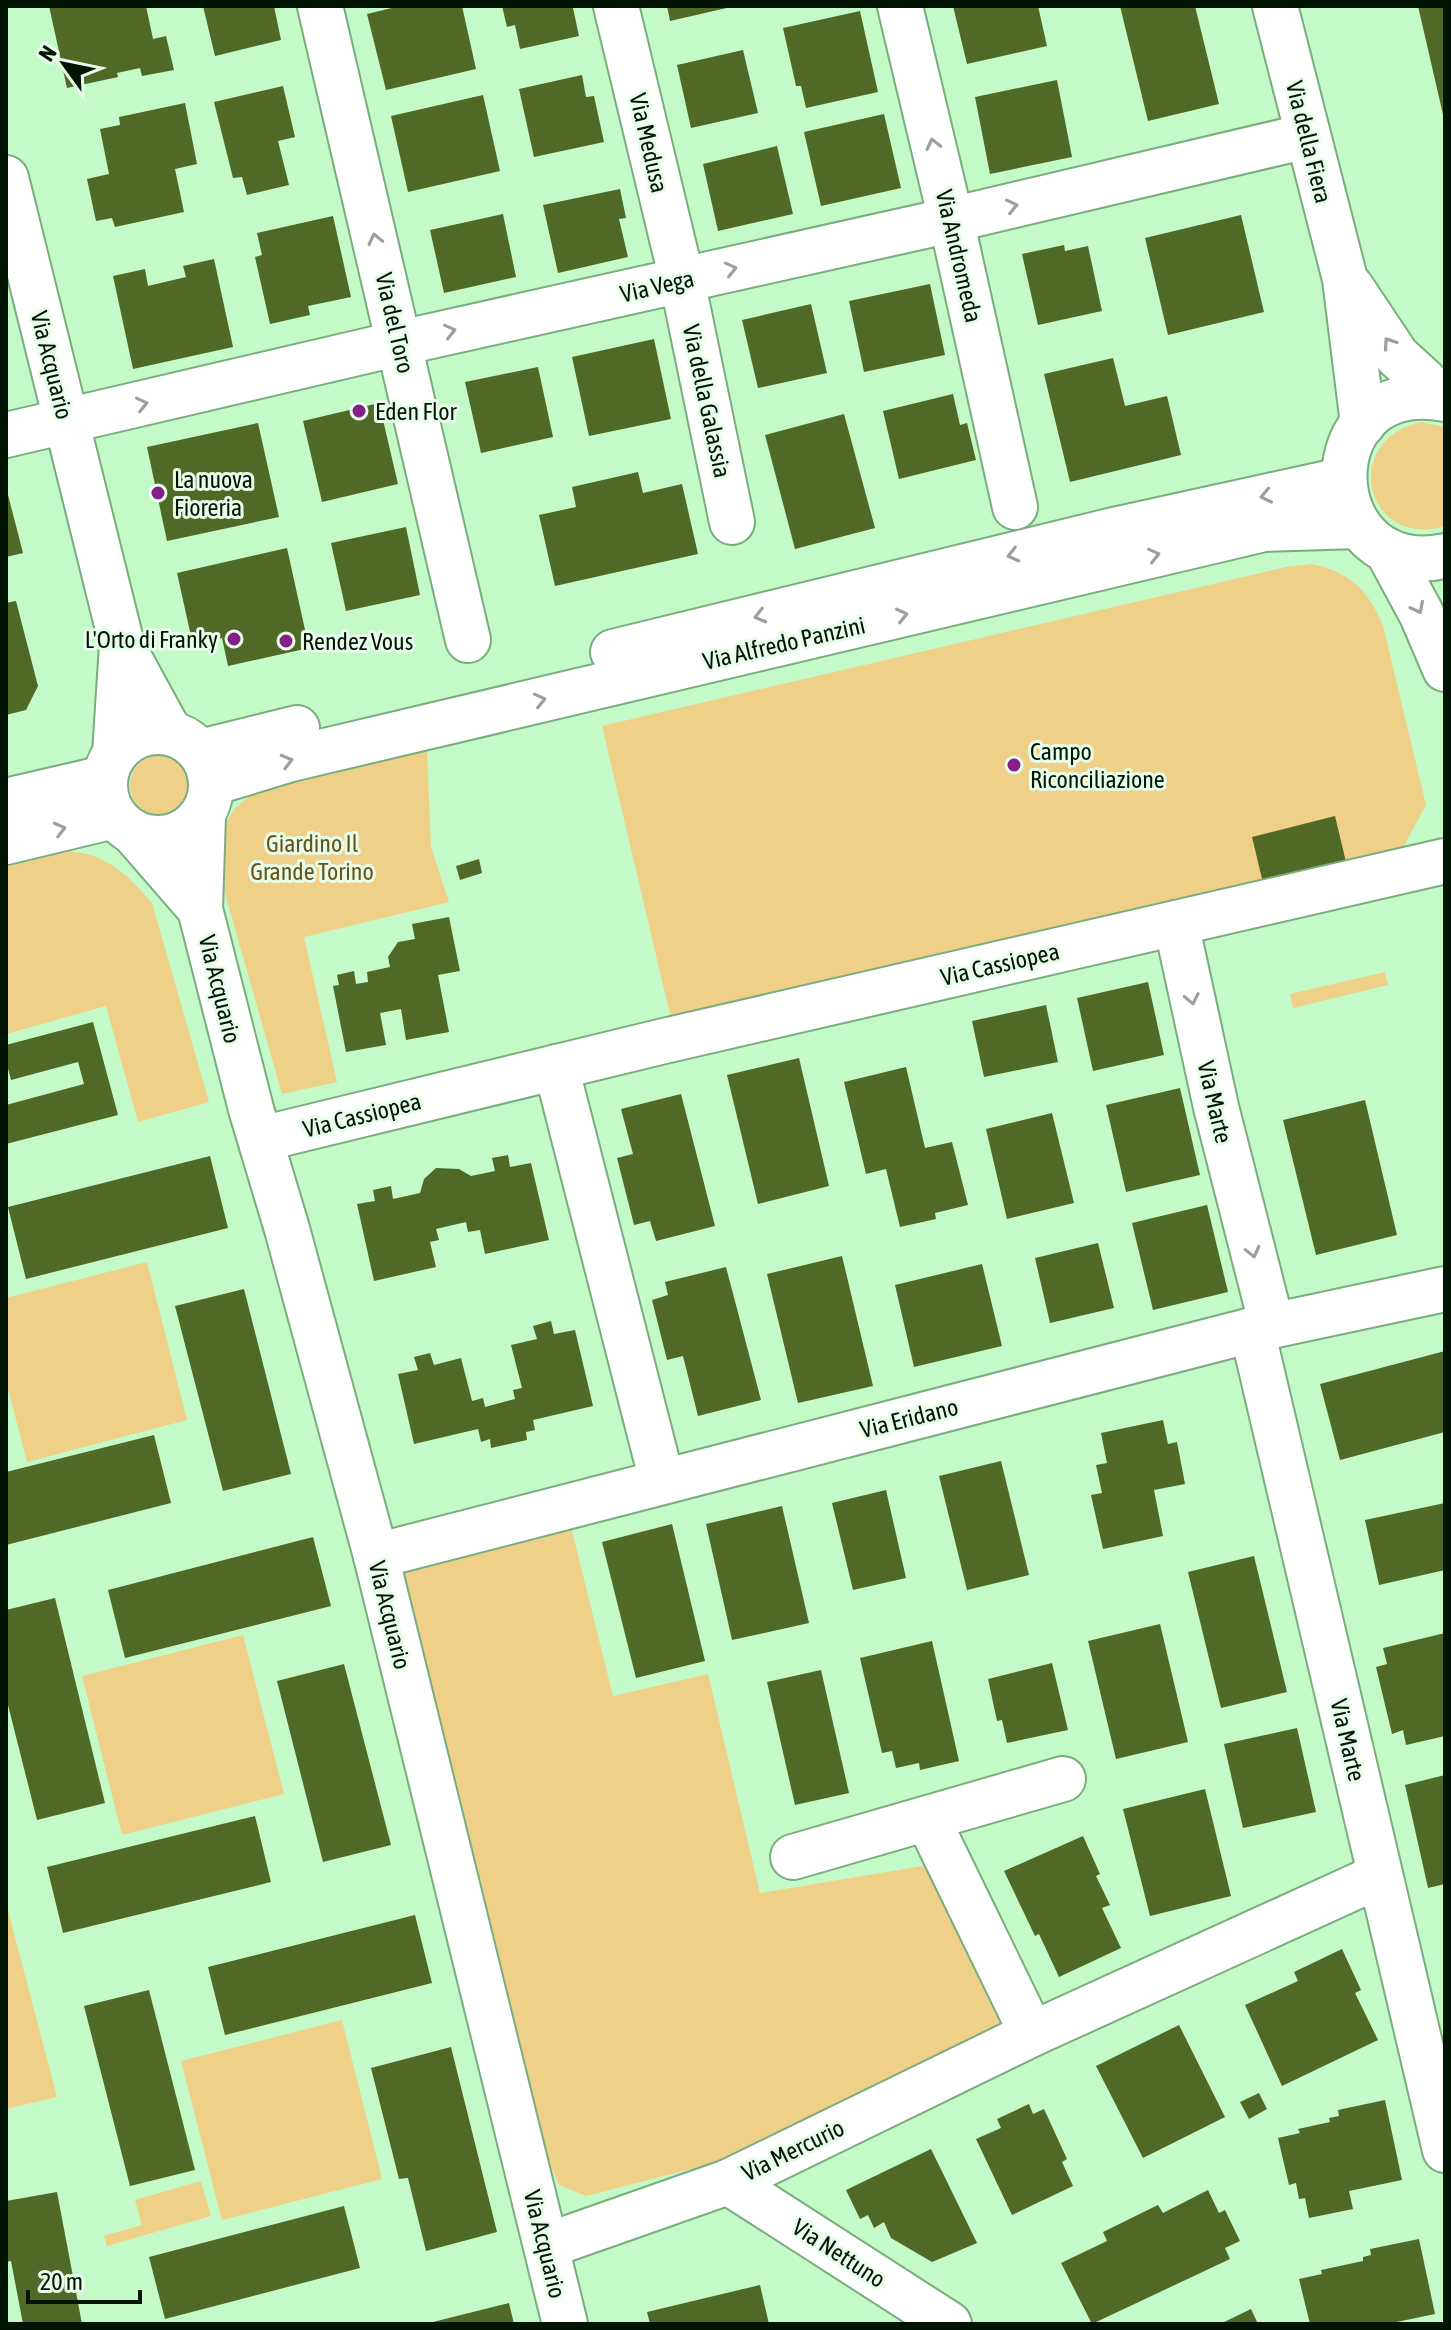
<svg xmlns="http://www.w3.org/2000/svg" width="1451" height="2330" viewBox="0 0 1451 2330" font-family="'Asap Condensed',sans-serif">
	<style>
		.green { fill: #efd088 }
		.building { fill: #506926 }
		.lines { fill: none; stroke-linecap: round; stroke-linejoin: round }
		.minor-casing { stroke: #79ad7e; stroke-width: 48 }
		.tertiary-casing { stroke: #79ad7e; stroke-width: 48 }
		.secondary-casing { stroke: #79ad7e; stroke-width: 48 }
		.minor { stroke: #fff; stroke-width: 44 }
		.tertiary { stroke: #fff; stroke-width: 44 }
		.secondary { stroke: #fff; stroke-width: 44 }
		.oneway { stroke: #9aa19b }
		.poi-dot { fill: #851f88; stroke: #e8fde9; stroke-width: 3 }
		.labels { text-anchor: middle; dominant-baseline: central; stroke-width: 6; stroke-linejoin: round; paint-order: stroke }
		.street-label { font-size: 24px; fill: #021505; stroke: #e8fde9 }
		.poi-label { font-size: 24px; fill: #021505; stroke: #e8fde9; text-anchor: start }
		.park-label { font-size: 24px; fill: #67521b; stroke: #e8fde9 }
	</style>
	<rect width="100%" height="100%" fill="#c3fac7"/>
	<g class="green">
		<path d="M1421,422L1445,427V526C1367,550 1338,441 1421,422Z"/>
		<path d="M1312,564C1350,572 1369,591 1383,626L1426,805L1400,853L672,1023L602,726L1286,567Z"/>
		<path d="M427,750L431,847L449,902L304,937L337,1082L282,1094L218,869L223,827L235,808L255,792Z"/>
		<circle cx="160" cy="785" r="30"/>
		<path d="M50,853C60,853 71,851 81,853C110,857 135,882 152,903L209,1102L138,1122L106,1006L6,1034V865Z"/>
		<path d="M1385,972L1388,985L1293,1008L1290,994Z"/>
		<path d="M147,1262L187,1420L27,1462L6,1381V1298Z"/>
		<path d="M570,1523L613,1696L708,1674L760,1893L928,1865L1003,2023L722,2161L586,2196L559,2185L548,2160L397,1567Z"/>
		<path d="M243,1635L284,1794L122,1835L82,1676Z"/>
		<path d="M6,1903L57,2097L6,2109Z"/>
		<path d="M342,2020L382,2179L222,2220L181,2061Z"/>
		<path d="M201,2181L211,2216L107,2246L104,2236L142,2225L135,2200Z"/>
	</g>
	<g class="building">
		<path d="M49,6H146L153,39L166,36L174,70L142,76L140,68L117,73L118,77L67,88Z"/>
		<path d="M203,6H274L281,40L215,56Z"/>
		<path d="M400,6H462L476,69L386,90L367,14Z"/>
		<path d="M502,6L573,8L579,36L520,49L515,25L507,27Z"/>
		<path d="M667,6H731V7L670,21Z"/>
		<path d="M953,6H1038L1047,46L967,64Z"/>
		<path d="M1120,6H1195L1219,104L1148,121Z"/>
		<path d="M1418,6H1445V119H1444Z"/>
		<path d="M860,11L878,92L806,108L801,86H796L783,28Z"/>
		<path d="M743,50L758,113L691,128L677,65Z"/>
		<path d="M582,75L586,97L594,96L604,142L534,157L519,89Z"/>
		<path d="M1057,80L1072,157L990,174L975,97Z"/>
		<path d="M283,86L295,137L278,141L289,185L247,195L242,177L233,178L214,102Z"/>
		<path d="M483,95L500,171L408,192L391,116Z"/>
		<path d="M185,103L197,164L175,169L184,212L115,227L112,218L96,221L87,179L109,174L100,129L120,125L119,117Z"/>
		<path d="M884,114L901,188L821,206L804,132Z"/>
		<path d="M777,146L793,214L718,231L703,164Z"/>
		<path d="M620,189L626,218L619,219L628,257L558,273L543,205Z"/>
		<path d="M503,214L516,277L444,293L430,230Z"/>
		<path d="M1241,215L1264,312L1168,335L1145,238Z"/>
		<path d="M333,216L351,297L308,306L310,315L270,324L255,257L262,255L257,233Z"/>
		<path d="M1064,245L1065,251L1088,246L1102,311L1038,325L1022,254Z"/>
		<path d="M214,259L233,347L133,369L113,276L145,269L148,286L186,277L183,266Z"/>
		<path d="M930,284L945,355L864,372L849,301Z"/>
		<path d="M811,304L827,373L758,388L742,320Z"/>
		<path d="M654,339L671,419L589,436L572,357Z"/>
		<path d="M1113,358L1125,406L1167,396L1181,455L1070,482L1044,374Z"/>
		<path d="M538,367L553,437L481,453L465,382Z"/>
		<path d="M953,394L960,425L967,423L976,460L899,479L883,411Z"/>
		<path d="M379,403L398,484L322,502L303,421Z"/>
		<path d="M844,414L875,528L795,549L765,435Z"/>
		<path d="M258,423L279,517L167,541L147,447Z"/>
		<path d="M638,472L643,493L682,484L698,554L555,586L539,515L576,507L572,487Z"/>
		<path d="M6,487L23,553L6,557Z"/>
		<path d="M406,527L420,595L346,611L331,543Z"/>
		<path d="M287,548L309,648L228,666L222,638L193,645L177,573Z"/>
		<path d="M16,601L38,686L26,710L6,715V603Z"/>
		<path d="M1335,816L1346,862L1263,883L1252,837Z"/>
		<path d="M479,859L482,873L460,880L456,866Z"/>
		<path d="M449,917L460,971L438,975L449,1032L406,1040L401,1009L380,1013L386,1045L346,1052L333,986L339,985L337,975L354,971L356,984L368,982L367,972L390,967L388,957L398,942L415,939L412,924Z"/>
		<path d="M1148,982L1164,1055L1093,1071L1077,998Z"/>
		<path d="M1046,1005L1058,1062L984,1077L972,1021Z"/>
		<path d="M93,1022L118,1115L6,1144V1105L84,1084L78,1062L11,1080L6,1061V1045Z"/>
		<path d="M799,1058L829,1186L758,1204L727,1075Z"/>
		<path d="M906,1067L925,1148L952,1142L968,1205L935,1213L936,1219L900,1227L886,1169L866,1174L844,1082Z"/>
		<path d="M1180,1088L1200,1175L1126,1192L1106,1105Z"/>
		<path d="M681,1094L715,1226L656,1241L650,1221L634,1225L617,1158L633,1154L621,1109Z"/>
		<path d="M1365,1100L1397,1235L1316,1255L1283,1120Z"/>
		<path d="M1052,1113L1074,1203L1007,1219L986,1129Z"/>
		<path d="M508,1155L510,1167L531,1163L549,1240L485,1254L480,1230L468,1232L466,1222L436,1229L439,1240L430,1242L436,1267L374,1281L357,1204L375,1201L373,1190L391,1186L393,1199L420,1193L424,1179L436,1168L459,1169L471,1176L495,1171L492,1158Z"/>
		<path d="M210,1156L228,1228L26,1279L8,1207Z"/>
		<path d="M1207,1205L1228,1292L1153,1310L1132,1223Z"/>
		<path d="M1098,1243L1114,1308L1050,1323L1035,1258Z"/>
		<path d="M842,1256L873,1386L798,1403L767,1274Z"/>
		<path d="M982,1264L1002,1346L914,1367L895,1285Z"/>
		<path d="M726,1267L761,1400L698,1416L683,1356L667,1360L652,1300L668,1295L665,1282Z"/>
		<path d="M244,1289L291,1474L223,1491L175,1306Z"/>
		<path d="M551,1321L554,1334L575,1330L593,1406L533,1420L535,1430L526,1432L527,1440L491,1448L490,1439L481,1442L478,1429L414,1444L398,1374L418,1370L414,1357L430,1353L434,1365L461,1358L472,1401L483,1398L485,1407L515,1399L513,1390L522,1388L511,1345L537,1339L533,1326Z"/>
		<path d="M1445,1351V1432L1340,1460L1320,1384Z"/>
		<path d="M1163,1420L1168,1444L1177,1442L1185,1484L1154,1490L1163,1536L1103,1549L1091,1495L1102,1493L1096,1465L1107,1463L1101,1433Z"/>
		<path d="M154,1435L171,1503L6,1545V1472Z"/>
		<path d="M1001,1461L1029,1575L967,1590L939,1476Z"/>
		<path d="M886,1490L906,1578L853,1590L832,1503Z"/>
		<path d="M1445,1503V1570L1379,1585L1365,1520Z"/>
		<path d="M782,1506L809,1623L732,1640L706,1524Z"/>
		<path d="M672,1524L705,1661L636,1678L602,1542Z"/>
		<path d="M313,1537L331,1606L125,1658L108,1590Z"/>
		<path d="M1254,1556L1287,1692L1221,1708L1188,1572Z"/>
		<path d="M55,1598L105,1803L37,1820L6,1697V1610Z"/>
		<path d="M1160,1624L1188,1742L1116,1759L1088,1641Z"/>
		<path d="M1445,1633V1736L1406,1745L1403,1730L1392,1734L1376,1667L1387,1664L1383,1648Z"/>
		<path d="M932,1641L959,1761L920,1770L919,1763L896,1768L892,1751L882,1753L860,1658Z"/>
		<path d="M1052,1663L1068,1730L1007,1743L1002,1720L997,1721L988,1679Z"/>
		<path d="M344,1664L391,1845L323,1862L277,1681Z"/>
		<path d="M821,1670L849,1793L795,1805L767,1682Z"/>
		<path d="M1297,1728L1316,1812L1243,1828L1224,1744Z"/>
		<path d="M1445,1775V1884L1428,1888L1405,1785Z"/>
		<path d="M1205,1789L1231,1896L1150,1916L1123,1809Z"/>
		<path d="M255,1816L271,1882L63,1933L47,1867Z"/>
		<path d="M1083,1836L1100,1874L1096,1876L1110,1905L1102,1908L1121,1948L1059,1977L1039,1934L1035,1936L1004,1871Z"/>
		<path d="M415,1915L432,1983L225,2035L208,1967Z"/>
		<path d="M1342,1949L1361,1990L1355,1993L1378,2040L1282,2086L1245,2005L1298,1981L1294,1972Z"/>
		<path d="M149,1990L195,2170L130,2186L84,2006Z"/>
		<path d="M1179,2025L1225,2117L1143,2158L1096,2066Z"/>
		<path d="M451,2047L497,2232L426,2251L408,2178L399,2179L371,2068Z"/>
		<path d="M1259,2093L1267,2109L1249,2119L1240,2102Z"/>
		<path d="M1385,2100L1402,2180L1349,2191L1353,2209L1309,2218L1305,2198L1299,2199L1296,2183L1289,2185L1278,2138L1300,2133L1298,2129L1330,2122L1329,2118L1339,2116L1338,2110Z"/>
		<path d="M1029,2104L1033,2114L1044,2109L1067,2159L1062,2162L1073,2186L1012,2215L976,2139L1001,2128L997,2119Z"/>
		<path d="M931,2149L977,2243L932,2262L891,2238L884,2222L874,2228L868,2215L860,2219L846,2190Z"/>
		<path d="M1208,2190L1219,2213L1225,2210L1240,2241L1225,2248L1230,2259L1092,2324L1061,2263L1107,2241L1103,2232L1158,2205L1163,2213Z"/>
		<path d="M57,2192L82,2324H23L11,2261L6,2262V2201Z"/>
		<path d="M344,2206L360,2268L165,2319L149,2257Z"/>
		<path d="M1419,2239L1435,2314L1387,2324H1310L1299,2279L1322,2274L1321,2270L1363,2261V2257L1371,2255L1370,2249Z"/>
		<path d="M760,2285L769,2324H650L647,2312Z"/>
		<path d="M509,2303L514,2324H429V2323Z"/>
		<path d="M1251,2309L1258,2324H1220Z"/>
	</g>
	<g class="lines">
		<g class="minor-casing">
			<g id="minor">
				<path d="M320,6L468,640"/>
				<path d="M616,6L682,280L732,522"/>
				<path d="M900,6L953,228L1015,507"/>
				<path d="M6,178L122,645L170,733"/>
				<path d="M6,435L400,343L951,220L1307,136"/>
				<path d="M115,754L122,645"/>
				<path d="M203,815L200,909L251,1109L287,1229L376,1556L565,2324"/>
				<path d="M134,833L200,909"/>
				<path d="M1176,923L1216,1107L1272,1326"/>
				<path d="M556,1067L662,1481"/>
				<path d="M261,1139L664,1041L1445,861"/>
				<path d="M1252,1330L1445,2150"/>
				<path d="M376,1556L1252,1330L1445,1289"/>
				<path d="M928,1820L1032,2034"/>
				<path d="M793,1857L1063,1779"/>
				<path d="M728,2182L949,2324"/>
				<path d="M546,2246L728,2182L1032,2034L1379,1876"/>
			</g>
		</g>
		<g class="tertiary-casing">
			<g id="tertiary">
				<path d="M1275,6L1345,279L1363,424"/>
				<path d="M1351,287L1397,356L1443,398"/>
				<path d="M1387,550L1422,615L1445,669"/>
			</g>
		</g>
		<g class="secondary-casing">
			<g id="secondary">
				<path d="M1445,399C1307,374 1315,583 1445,556"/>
				<path d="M613,652L1114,530L1342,480"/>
				<circle cx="158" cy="785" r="53"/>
				<path d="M200,752L297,728"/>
				<path d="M212,783L291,759L1264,529L1359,526"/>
				<path d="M6,801L105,778"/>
				<path d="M6,842L114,816"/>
			</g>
		</g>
		<use href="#minor" class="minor"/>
		<use href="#tertiary" class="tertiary"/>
		<use href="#secondary" class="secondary"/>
	</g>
	<defs><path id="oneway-chevron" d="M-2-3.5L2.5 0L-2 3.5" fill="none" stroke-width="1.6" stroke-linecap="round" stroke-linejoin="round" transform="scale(2)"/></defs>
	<g class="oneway">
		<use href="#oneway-chevron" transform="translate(933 144) rotate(-103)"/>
		<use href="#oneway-chevron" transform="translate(1012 206) rotate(-13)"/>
		<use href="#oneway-chevron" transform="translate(375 239) rotate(-103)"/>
		<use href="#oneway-chevron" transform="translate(731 269) rotate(-13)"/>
		<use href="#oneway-chevron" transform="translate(450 331) rotate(-13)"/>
		<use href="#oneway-chevron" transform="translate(1389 343) rotate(-124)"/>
		<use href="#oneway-chevron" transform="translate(142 404) rotate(-13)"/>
		<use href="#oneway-chevron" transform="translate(1266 496) rotate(168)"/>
		<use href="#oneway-chevron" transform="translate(1013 555) rotate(166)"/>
		<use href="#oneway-chevron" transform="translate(1154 555) rotate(-13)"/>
		<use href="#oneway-chevron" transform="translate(1418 608) rotate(63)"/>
		<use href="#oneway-chevron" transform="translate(902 615) rotate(-13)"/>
		<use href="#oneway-chevron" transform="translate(760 616) rotate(166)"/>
		<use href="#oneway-chevron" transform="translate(540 700) rotate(-13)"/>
		<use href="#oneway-chevron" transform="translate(287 761) rotate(-15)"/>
		<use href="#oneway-chevron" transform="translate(60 829) rotate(-14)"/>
		<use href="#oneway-chevron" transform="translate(1192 999) rotate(78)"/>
		<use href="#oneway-chevron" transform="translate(1253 1252) rotate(76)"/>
	</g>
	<g class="poi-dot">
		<circle cx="359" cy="411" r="8"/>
		<circle cx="158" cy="493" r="8"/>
		<circle cx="234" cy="639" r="8"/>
		<circle cx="286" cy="641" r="8"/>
		<circle cx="1014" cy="765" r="8"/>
	</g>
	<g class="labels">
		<g class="street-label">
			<text transform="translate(1309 142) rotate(76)">Via della Fiera</text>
			<text transform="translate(649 143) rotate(77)">Via Medusa</text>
			<text transform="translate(959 256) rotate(77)">Via Andromeda</text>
			<text transform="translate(657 286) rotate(-13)">Via Vega</text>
			<text transform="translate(395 323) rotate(77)">Via del Toro</text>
			<text transform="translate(52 365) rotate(76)">Via Acquario</text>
			<text transform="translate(707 401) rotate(78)">Via della Galassia</text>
			<text transform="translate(784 643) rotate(-13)">Via Alfredo Panzini</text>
			<text transform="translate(1000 964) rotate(-13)">Via Cassiopea</text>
			<text transform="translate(220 989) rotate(76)">Via Acquario</text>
			<text transform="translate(1215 1102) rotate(77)">Via Marte</text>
			<text transform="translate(362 1115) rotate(-14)">Via Cassiopea</text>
			<text transform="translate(909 1418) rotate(-14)">Via Eridano</text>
			<text transform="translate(390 1615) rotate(76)">Via Acquario</text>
			<text transform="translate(1348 1740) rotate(77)">Via Marte</text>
			<text transform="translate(793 2150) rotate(-26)">Via Mercurio</text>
			<text transform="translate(545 2244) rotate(76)">Via Acquario</text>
			<text transform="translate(839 2253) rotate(33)">Via Nettuno</text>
		</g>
		<g class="poi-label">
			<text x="375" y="411">Eden Flor</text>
			<text x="174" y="479">La nuova<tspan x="174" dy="28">Fioreria</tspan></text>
			<text x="218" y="639" text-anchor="end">L'Orto di Franky</text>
			<text x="302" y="641">Rendez Vous</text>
			<text x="1030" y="751">Campo<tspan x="1030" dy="28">Riconciliazione</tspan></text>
		</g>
		<g class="park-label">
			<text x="312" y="843">Giardino Il<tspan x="312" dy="28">Grande Torino</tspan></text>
		</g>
	</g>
	<rect width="1451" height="2330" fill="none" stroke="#021505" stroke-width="16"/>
	<g transform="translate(64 64) rotate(303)" stroke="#e8fde9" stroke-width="6" paint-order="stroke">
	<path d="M0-6L14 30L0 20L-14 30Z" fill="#021505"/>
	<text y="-12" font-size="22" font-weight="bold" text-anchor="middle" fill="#021505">N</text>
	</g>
	<path d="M28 2290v12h112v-12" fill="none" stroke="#021505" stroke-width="4"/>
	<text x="40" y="2290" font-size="24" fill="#021505" stroke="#e8fde9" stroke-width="6" paint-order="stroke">20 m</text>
</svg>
